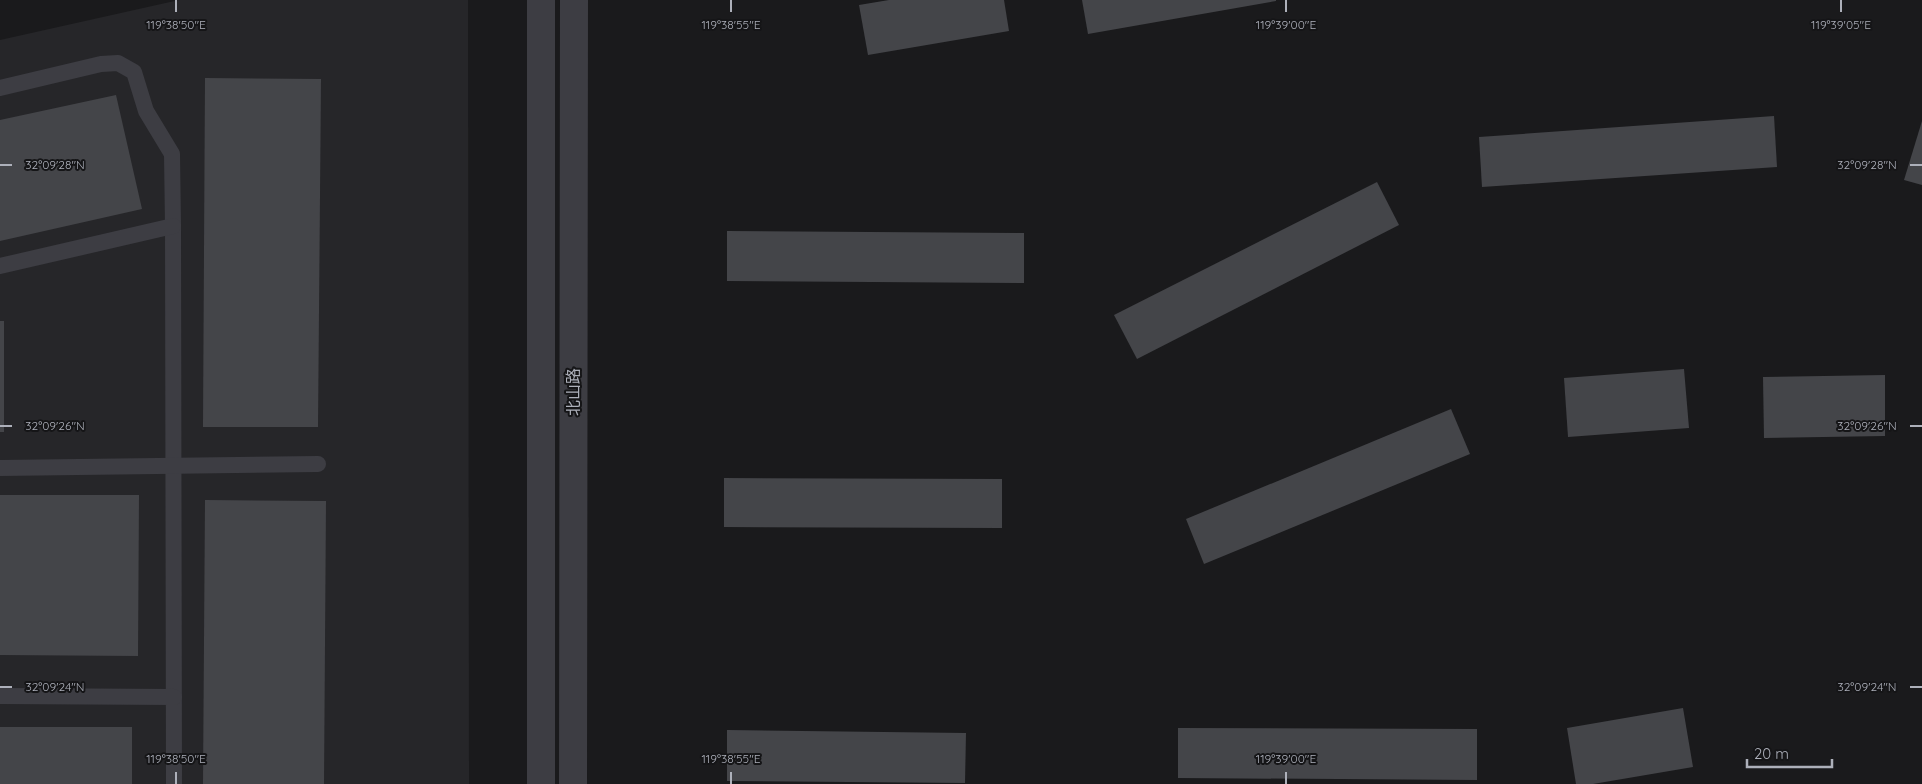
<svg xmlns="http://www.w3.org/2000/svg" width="1922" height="784" viewBox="0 0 1922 784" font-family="Quicksand,'Noto Sans SC',sans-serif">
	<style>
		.built { fill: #262629 }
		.building { fill: #444549 }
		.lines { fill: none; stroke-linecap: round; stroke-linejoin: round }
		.service { stroke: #3d3d43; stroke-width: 16 }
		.tertiary { stroke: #3d3d43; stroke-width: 28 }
		.ticks { fill: none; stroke: #adb0ba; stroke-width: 2 }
		.labels { text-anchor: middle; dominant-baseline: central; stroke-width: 4; stroke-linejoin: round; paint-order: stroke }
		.street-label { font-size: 16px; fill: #adb0ba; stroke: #151517 }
		.ticks-label { font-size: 12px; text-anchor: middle; fill: #adb0ba; stroke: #151517; stroke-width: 4; stroke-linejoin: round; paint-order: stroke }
	</style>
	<rect width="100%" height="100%" fill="#1a1a1c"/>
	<path class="built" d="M179,0H468L469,784H0V40Z"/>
	<g class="building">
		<path d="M889,0H1004L1009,31L868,55L859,5Z"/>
		<path d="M1082,0H1276V1L1088,34Z"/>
		<path d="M205,78L321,79L318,427H203Z"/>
		<path d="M116,95L142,209L0,241V120Z"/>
		<path d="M1774,116L1777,167L1482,187L1479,137Z"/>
		<path d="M1922,121V185L1904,180Z"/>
		<path d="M1377,182L1399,225L1137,359L1114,315Z"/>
		<path d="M727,231L1024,233V283L727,281Z"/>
		<rect x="0" y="321" width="4" height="111"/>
		<path d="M1684,369L1689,428L1568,437L1564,378Z"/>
		<path d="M1885,375V436L1764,438L1763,377Z"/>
		<path d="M1451,409L1470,454L1204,564L1186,519Z"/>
		<path d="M724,478L1002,479V528L724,527Z"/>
		<path d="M0,495H139L138,656L0,655Z"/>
		<path d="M205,500L326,501L324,784H203Z"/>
		<path d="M1683,708L1693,767L1593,784H1576L1567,728Z"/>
		<rect x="0" y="727" width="132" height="57"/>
		<path d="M1178,728L1477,729V780L1178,778Z"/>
		<path d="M727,730L966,733L965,783L727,781Z"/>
	</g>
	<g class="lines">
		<g class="service">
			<path d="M0,88L101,64L118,63L134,72L146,111L172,154L173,226L174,784"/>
			<path d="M0,266L173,226"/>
			<path d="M0,468L318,464"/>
			<path d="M0,696L174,697"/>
		</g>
		<g class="tertiary">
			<path d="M541,0V784"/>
			<path d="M573,784L574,0"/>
		</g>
	</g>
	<path class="ticks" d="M176,0V12M731,0V12M1286,0V12M1841,0V12M0,165H12M1910,165H1922M0,426H12M1910,426H1922M0,687H12M1910,687H1922M176,772V784M731,772V784M1286,772V784"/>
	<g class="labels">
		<g class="street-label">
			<text transform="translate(573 392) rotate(-90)">北山路</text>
		</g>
	</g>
	<g class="ticks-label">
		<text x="176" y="29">119°38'50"E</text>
		<text x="731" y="29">119°38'55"E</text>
		<text x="1286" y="29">119°39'00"E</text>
		<text x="1841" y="29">119°39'05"E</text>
		<text x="55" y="169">32°09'28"N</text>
		<text x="1867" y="169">32°09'28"N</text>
		<text x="55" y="430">32°09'26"N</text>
		<text x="1867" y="430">32°09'26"N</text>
		<text x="55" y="691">32°09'24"N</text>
		<text x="1867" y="691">32°09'24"N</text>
		<text x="176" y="763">119°38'50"E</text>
		<text x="731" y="763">119°38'55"E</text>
		<text x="1286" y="763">119°39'00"E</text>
	</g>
	<path d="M1747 759v8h85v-8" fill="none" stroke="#adb0ba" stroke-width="2.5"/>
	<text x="1754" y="759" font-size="15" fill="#adb0ba" stroke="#151517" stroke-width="4" paint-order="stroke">20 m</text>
</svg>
